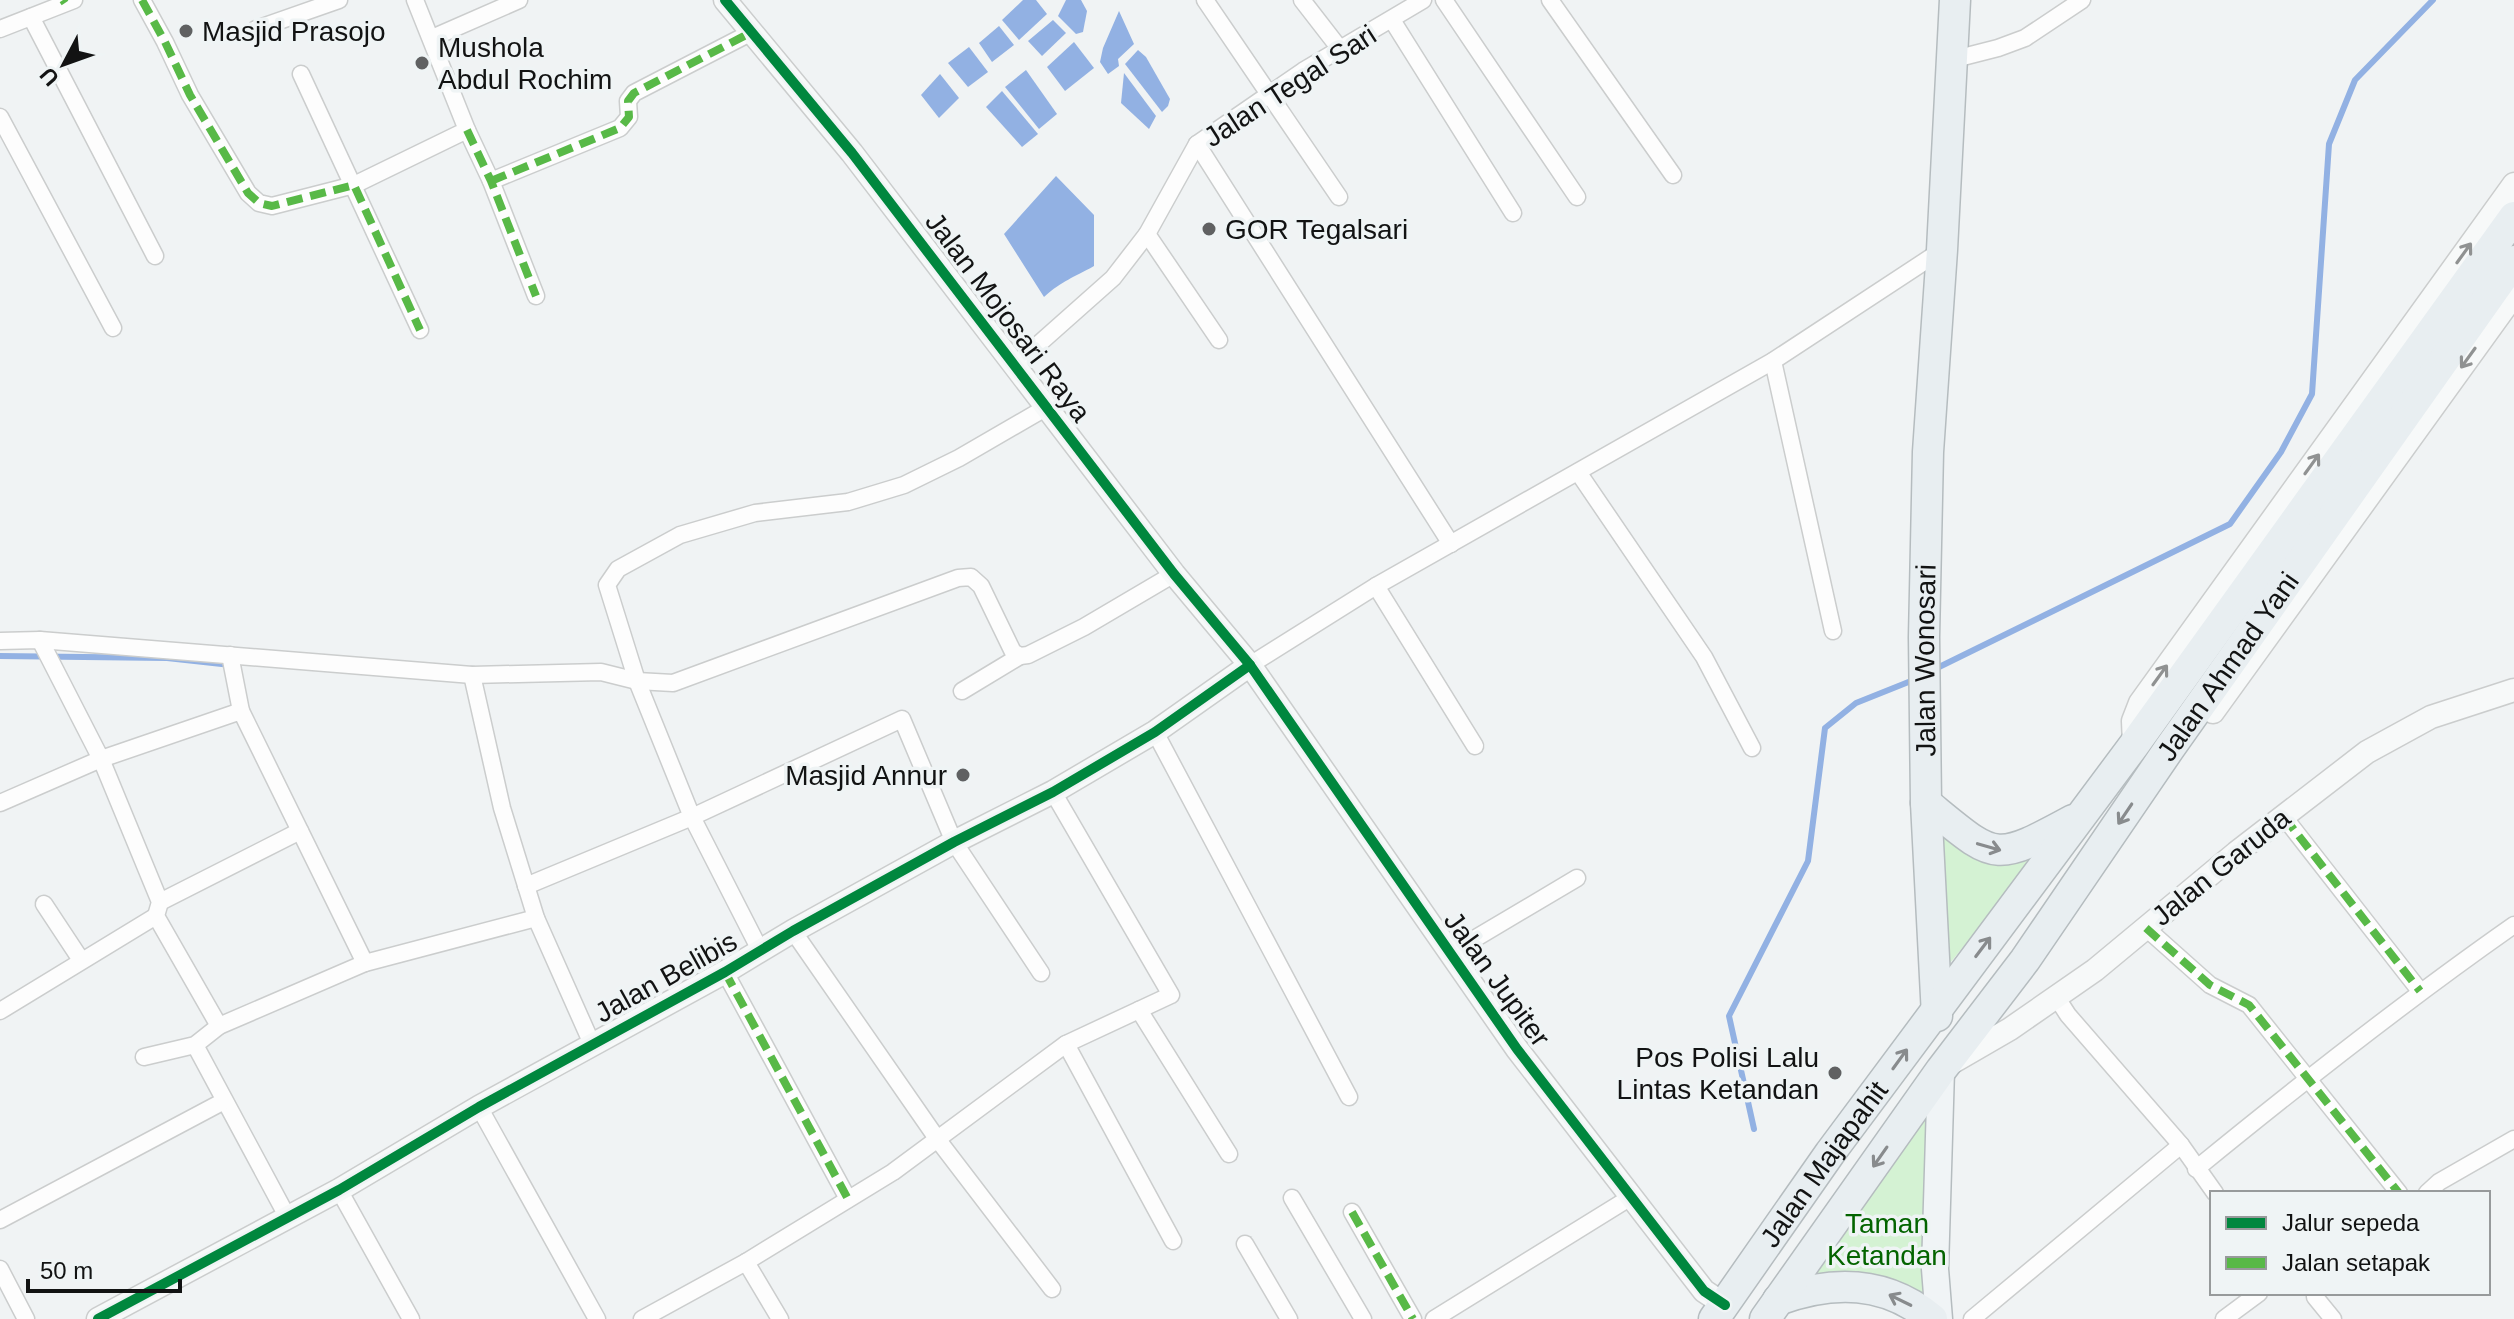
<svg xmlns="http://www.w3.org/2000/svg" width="2514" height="1319" viewBox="0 0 2514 1319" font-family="Arial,sans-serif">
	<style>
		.green { fill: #d4f2d3 }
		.water { fill: #92b1e3 }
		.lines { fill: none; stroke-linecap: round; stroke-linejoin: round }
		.stream { stroke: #92b1e3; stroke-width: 6 }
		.street-casing { stroke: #cbcdcd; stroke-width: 19 }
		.secondary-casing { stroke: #cbcdcd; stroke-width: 25 }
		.primary-casing { stroke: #b5bcbf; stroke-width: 29 }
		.highway-casing { stroke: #b5bcbf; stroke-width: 33 }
		.street { stroke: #fdfdfd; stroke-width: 16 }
		.secondary { stroke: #f7f9f9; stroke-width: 22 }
		.primary { stroke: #f0f4f6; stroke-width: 26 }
		.highway { stroke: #e8eef1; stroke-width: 30 }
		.quiet { stroke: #58b947; stroke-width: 8; stroke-dasharray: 16 8; stroke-linecap: butt }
		.cycleway-casing { stroke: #eff4f5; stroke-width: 15 }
		.cycleway { stroke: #00873e; stroke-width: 10 }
		.oneway { stroke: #909292 }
		.oneway2 { stroke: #888b8d }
		.poi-dot { fill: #606162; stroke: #eff4f5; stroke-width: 3 }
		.labels { text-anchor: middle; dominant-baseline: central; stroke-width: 7; stroke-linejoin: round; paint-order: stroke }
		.poi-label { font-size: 28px; fill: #121313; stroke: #eff4f5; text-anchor: start }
		.street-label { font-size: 28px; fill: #121313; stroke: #eff4f5 }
		.park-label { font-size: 28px; fill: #046400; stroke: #eff4f5 }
	</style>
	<rect width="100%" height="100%" fill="#f0f3f4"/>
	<g class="green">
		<path d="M1939,825L2048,844L1950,963Z"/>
		<path d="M1935,1093V1303L1803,1281Z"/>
	</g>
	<g class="water">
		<path d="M1023,0H1036L1047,14L1019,40L1002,20Z"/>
		<path d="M1066,0H1081L1087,11L1083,32L1076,34L1058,16Z"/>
		<path d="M1119,11L1134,44L1118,59L1119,66L1108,74L1100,62L1103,48Z"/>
		<path d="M1053,20L1066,33L1042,56L1028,41Z"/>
		<path d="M999,26L1014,45L992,62L979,43Z"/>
		<path d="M1074,42L1094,68L1065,91L1047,67Z"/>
		<path d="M969,47L988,72L968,87L948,63Z"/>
		<path d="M1138,50L1146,57L1170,99L1168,106L1162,112L1125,64Z"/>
		<path d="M1026,70L1057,114L1039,129L1005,87Z"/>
		<path d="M1124,73L1156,116L1149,129L1121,103Z"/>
		<path d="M940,74L959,98L939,118L921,95Z"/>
		<path d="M1002,91L1038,134L1022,147L986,107Z"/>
		<path d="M1056,176L1094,215V266C1073,278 1063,280 1044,297L1004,234Z"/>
	</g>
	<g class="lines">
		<g class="stream">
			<path d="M0,656L167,658L231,665"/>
			<path d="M1933,670L2230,524L2281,452L2312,394L2329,144L2355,80L2433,0"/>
			<path d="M1754,1129L1729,1016L1808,861L1825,728L1856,703L1916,679"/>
		</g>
		<g class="street-casing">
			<g id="street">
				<path d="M142,0L165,42L190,95L248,193L259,203L272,206L354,185L467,130L415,0"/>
				<path d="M1205,0L1339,197"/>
				<path d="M1302,0L1340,49"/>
				<path d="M1444,0L1577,197"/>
				<path d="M1550,0L1673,175"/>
				<path d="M31,17L155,256"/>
				<path d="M1392,20L1513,213"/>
				<path d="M0,29L74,0"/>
				<path d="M256,29L339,0"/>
				<path d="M432,38L519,0"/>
				<path d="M1951,60L1998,48L2025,38L2082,0"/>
				<path d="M301,74L420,330"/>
				<path d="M0,117L113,328"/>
				<path d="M467,130L491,181L536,296"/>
				<path d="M1197,144L1451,544"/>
				<path d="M491,181L620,128L629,117L628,101L634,93L752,32"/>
				<path d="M1147,234L1219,340"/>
				<path d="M1773,361L1833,631"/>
				<path d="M1015,365L1113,278L1147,234L1197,144L1303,71L1423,0"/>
				<path d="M1578,472L1704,657L1752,748"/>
				<path d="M1376,586L1475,746"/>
				<path d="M40,640L101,759L160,902L156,916L219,1026"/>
				<path d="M0,641L40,640L472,675L601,672L637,681L673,683L958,578L971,577L981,586L1013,652L1020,656L1028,655L1084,627L1174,574"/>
				<path d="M230,655L241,711"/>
				<path d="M1250,665L1376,586L1773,361L1942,250"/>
				<path d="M472,675L502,808L536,918L592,1044"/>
				<path d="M962,691L1020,656"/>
				<path d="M1155,732L1349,1097"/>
				<path d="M1053,792L1171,995L1066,1044L1173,1241"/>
				<path d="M0,803L101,759L241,711L365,963L536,918"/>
				<path d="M2284,817L2420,991"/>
				<path d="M526,886L692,817L902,719L954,842L1041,973"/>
				<path d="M160,902L300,831"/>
				<path d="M44,904L81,960"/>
				<path d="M2146,928L2210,985L2249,1005L2399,1193"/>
				<path d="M793,931L938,1140L1052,1289"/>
				<path d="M761,952L692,817L637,681L607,585L618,569L680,535L755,513L848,502L904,485L959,458L1047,407"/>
				<path d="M1449,954L1577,878"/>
				<path d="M725,972L848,1199"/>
				<path d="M2057,998L2068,1015L2181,1145L2215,1193"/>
				<path d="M1139,1010L1229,1154"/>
				<path d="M0,1011L156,916"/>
				<path d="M195,1045L288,1218"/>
				<path d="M144,1057L195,1045L219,1026L365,963"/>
				<path d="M479,1107L597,1319"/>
				<path d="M2196,1169C2300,1084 2404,1002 2514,925"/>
				<path d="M339,1190L411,1319"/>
				<path d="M2427,1193L2439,1182L2514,1139"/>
				<path d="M1292,1198L1363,1319"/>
				<path d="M1352,1212L1413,1319"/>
				<path d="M0,1220L224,1101"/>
				<path d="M1245,1244L1289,1319"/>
				<path d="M746,1262L780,1319"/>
				<path d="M0,1269L26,1319"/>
				<path d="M2315,1297L2333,1319"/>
				<path d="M642,1319L746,1262L893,1172L1066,1044"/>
				<path d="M1434,1319L1631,1197"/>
				<path d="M1972,1319L2181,1145"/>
				<path d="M2224,1319L2259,1293"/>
			</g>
		</g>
		<g class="secondary-casing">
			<g id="secondary">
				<path d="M725,0L852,153L1174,574L1250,665L1517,1049L1704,1291L1725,1305"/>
				<path d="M2213,712L2514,295"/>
				<path d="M2134,745L2133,721L2140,703L2514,184"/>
				<path d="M1953,1062L2010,1029L2095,970L2236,853L2367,752L2431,717L2514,690"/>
				<path d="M98,1319L339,1190L479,1107L725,972L793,931L954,842L1053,792L1155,732L1250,665"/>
			</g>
		</g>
		<g class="primary-casing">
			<path id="primary" d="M1939,1319L1935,1269L1941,1070"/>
		</g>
		<g class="highway-casing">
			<g id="highway">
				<path d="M1926,803C1996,860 1992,864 2073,820"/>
				<path id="s1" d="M1937,1016L1926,803L1924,637L1928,452L1942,250L1955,0"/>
				<path d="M1778,1300C1833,1280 1885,1280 1932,1319"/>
				<path id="s2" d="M1714,1319L1830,1153L2134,745L2514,217"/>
				<path id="s3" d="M1765,1319L1941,1070L2025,960L2169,749L2514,261"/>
			</g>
		</g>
		<use href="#street" class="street"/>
		<use href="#secondary" class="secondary"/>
		<use href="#primary" class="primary"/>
		<use href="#highway" class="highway"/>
		<g class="quiet">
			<path d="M63,0L65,3"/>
			<path d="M142,0L165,42L190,95L248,193L259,203L272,206L354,185L420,330"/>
			<path d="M467,130L491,181L536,296"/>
			<path d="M491,181L620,128L629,117L628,101L634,93L752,32"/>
			<path d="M2284,817L2420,991"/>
			<path d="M2146,928L2210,985L2249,1005L2399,1193"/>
			<path d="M725,972L848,1199"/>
			<path d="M1352,1212L1413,1319"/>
		</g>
		<g class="cycleway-casing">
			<g id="cycleway">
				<path d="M725,0L852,153L1174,574L1250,665L1517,1049L1704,1291L1725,1305"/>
				<path d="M98,1319L339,1190L479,1107L725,972L793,931L954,842L1053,792L1155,732L1250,665"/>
			</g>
		</g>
		<use href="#cycleway" class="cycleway"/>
	</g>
	<defs><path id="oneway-shaft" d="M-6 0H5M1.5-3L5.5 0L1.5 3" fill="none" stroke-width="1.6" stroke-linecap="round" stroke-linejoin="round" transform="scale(2)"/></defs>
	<g class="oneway">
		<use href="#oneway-shaft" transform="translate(2464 253) rotate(-54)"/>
		<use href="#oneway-shaft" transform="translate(2468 358) rotate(126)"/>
		<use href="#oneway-shaft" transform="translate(2312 464) rotate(-54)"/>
		<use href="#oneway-shaft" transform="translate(2160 675) rotate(-54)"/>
	</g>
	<g class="oneway2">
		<use href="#oneway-shaft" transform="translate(2125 814) rotate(124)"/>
		<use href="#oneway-shaft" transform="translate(1989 847) rotate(16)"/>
		<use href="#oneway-shaft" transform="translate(1983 947) rotate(-53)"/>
		<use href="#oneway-shaft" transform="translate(1900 1059) rotate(-54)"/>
		<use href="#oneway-shaft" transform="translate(1880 1157) rotate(125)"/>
		<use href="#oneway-shaft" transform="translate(1900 1300) rotate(-154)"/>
	</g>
	<g class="poi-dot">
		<circle cx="186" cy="31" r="8"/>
		<circle cx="422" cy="63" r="8"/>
		<circle cx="1209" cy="229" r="8"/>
		<circle cx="963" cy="775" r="8"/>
		<circle cx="1835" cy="1073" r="8"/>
	</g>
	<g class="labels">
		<g class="poi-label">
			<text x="202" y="31">Masjid Prasojo</text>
			<text x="438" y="47">Mushola<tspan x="438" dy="32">Abdul Rochim</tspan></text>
			<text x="1225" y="229">GOR Tegalsari</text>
			<text x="947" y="775" text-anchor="end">Masjid Annur</text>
			<text x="1819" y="1057" text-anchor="end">Pos Polisi Lalu<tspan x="1819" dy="32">Lintas Ketandan</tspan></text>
		</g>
		<g class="street-label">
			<text transform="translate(1290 86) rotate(-33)">Jalan Tegal Sari</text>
			<text transform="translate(1008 317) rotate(53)">Jalan Mojosari Raya</text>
			<text stroke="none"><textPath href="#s1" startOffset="356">Jalan Wonosari</textPath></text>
			<text stroke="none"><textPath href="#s3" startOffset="800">Jalan Ahmad Yani</textPath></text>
			<text transform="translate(2221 867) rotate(-39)">Jalan Garuda</text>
			<text transform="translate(666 977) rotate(-29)">Jalan Belibis</text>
			<text transform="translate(1497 979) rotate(54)">Jalan Jupiter</text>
			<text stroke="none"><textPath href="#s2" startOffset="190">Jalan Majapahit</textPath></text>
		</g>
		<g class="park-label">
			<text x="1887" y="1223">Taman<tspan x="1887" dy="32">Ketandan</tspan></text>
		</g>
	</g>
	<rect x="2210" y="1191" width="280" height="104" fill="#eff4f5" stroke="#979a9b" stroke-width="2"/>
	<rect x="2226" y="1217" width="40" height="12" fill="#00873e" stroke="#979a9b" stroke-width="2"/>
	<text x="2282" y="1231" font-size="24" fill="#121313">Jalur sepeda</text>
	<rect x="2226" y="1257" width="40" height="12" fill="#58b947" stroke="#979a9b" stroke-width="2"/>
	<text x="2282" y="1271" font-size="24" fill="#121313">Jalan setapak</text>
	<g transform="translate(64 64) rotate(229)" stroke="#eff4f5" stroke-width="6" paint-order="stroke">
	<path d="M0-6L14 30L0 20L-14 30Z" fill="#121313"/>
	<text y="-12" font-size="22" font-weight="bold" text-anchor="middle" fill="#121313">U</text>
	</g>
	<path d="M28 1279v12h152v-12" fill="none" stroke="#121313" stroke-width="4"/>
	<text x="40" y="1279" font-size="24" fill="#121313" stroke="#eff4f5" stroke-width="6" paint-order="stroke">50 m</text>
</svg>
